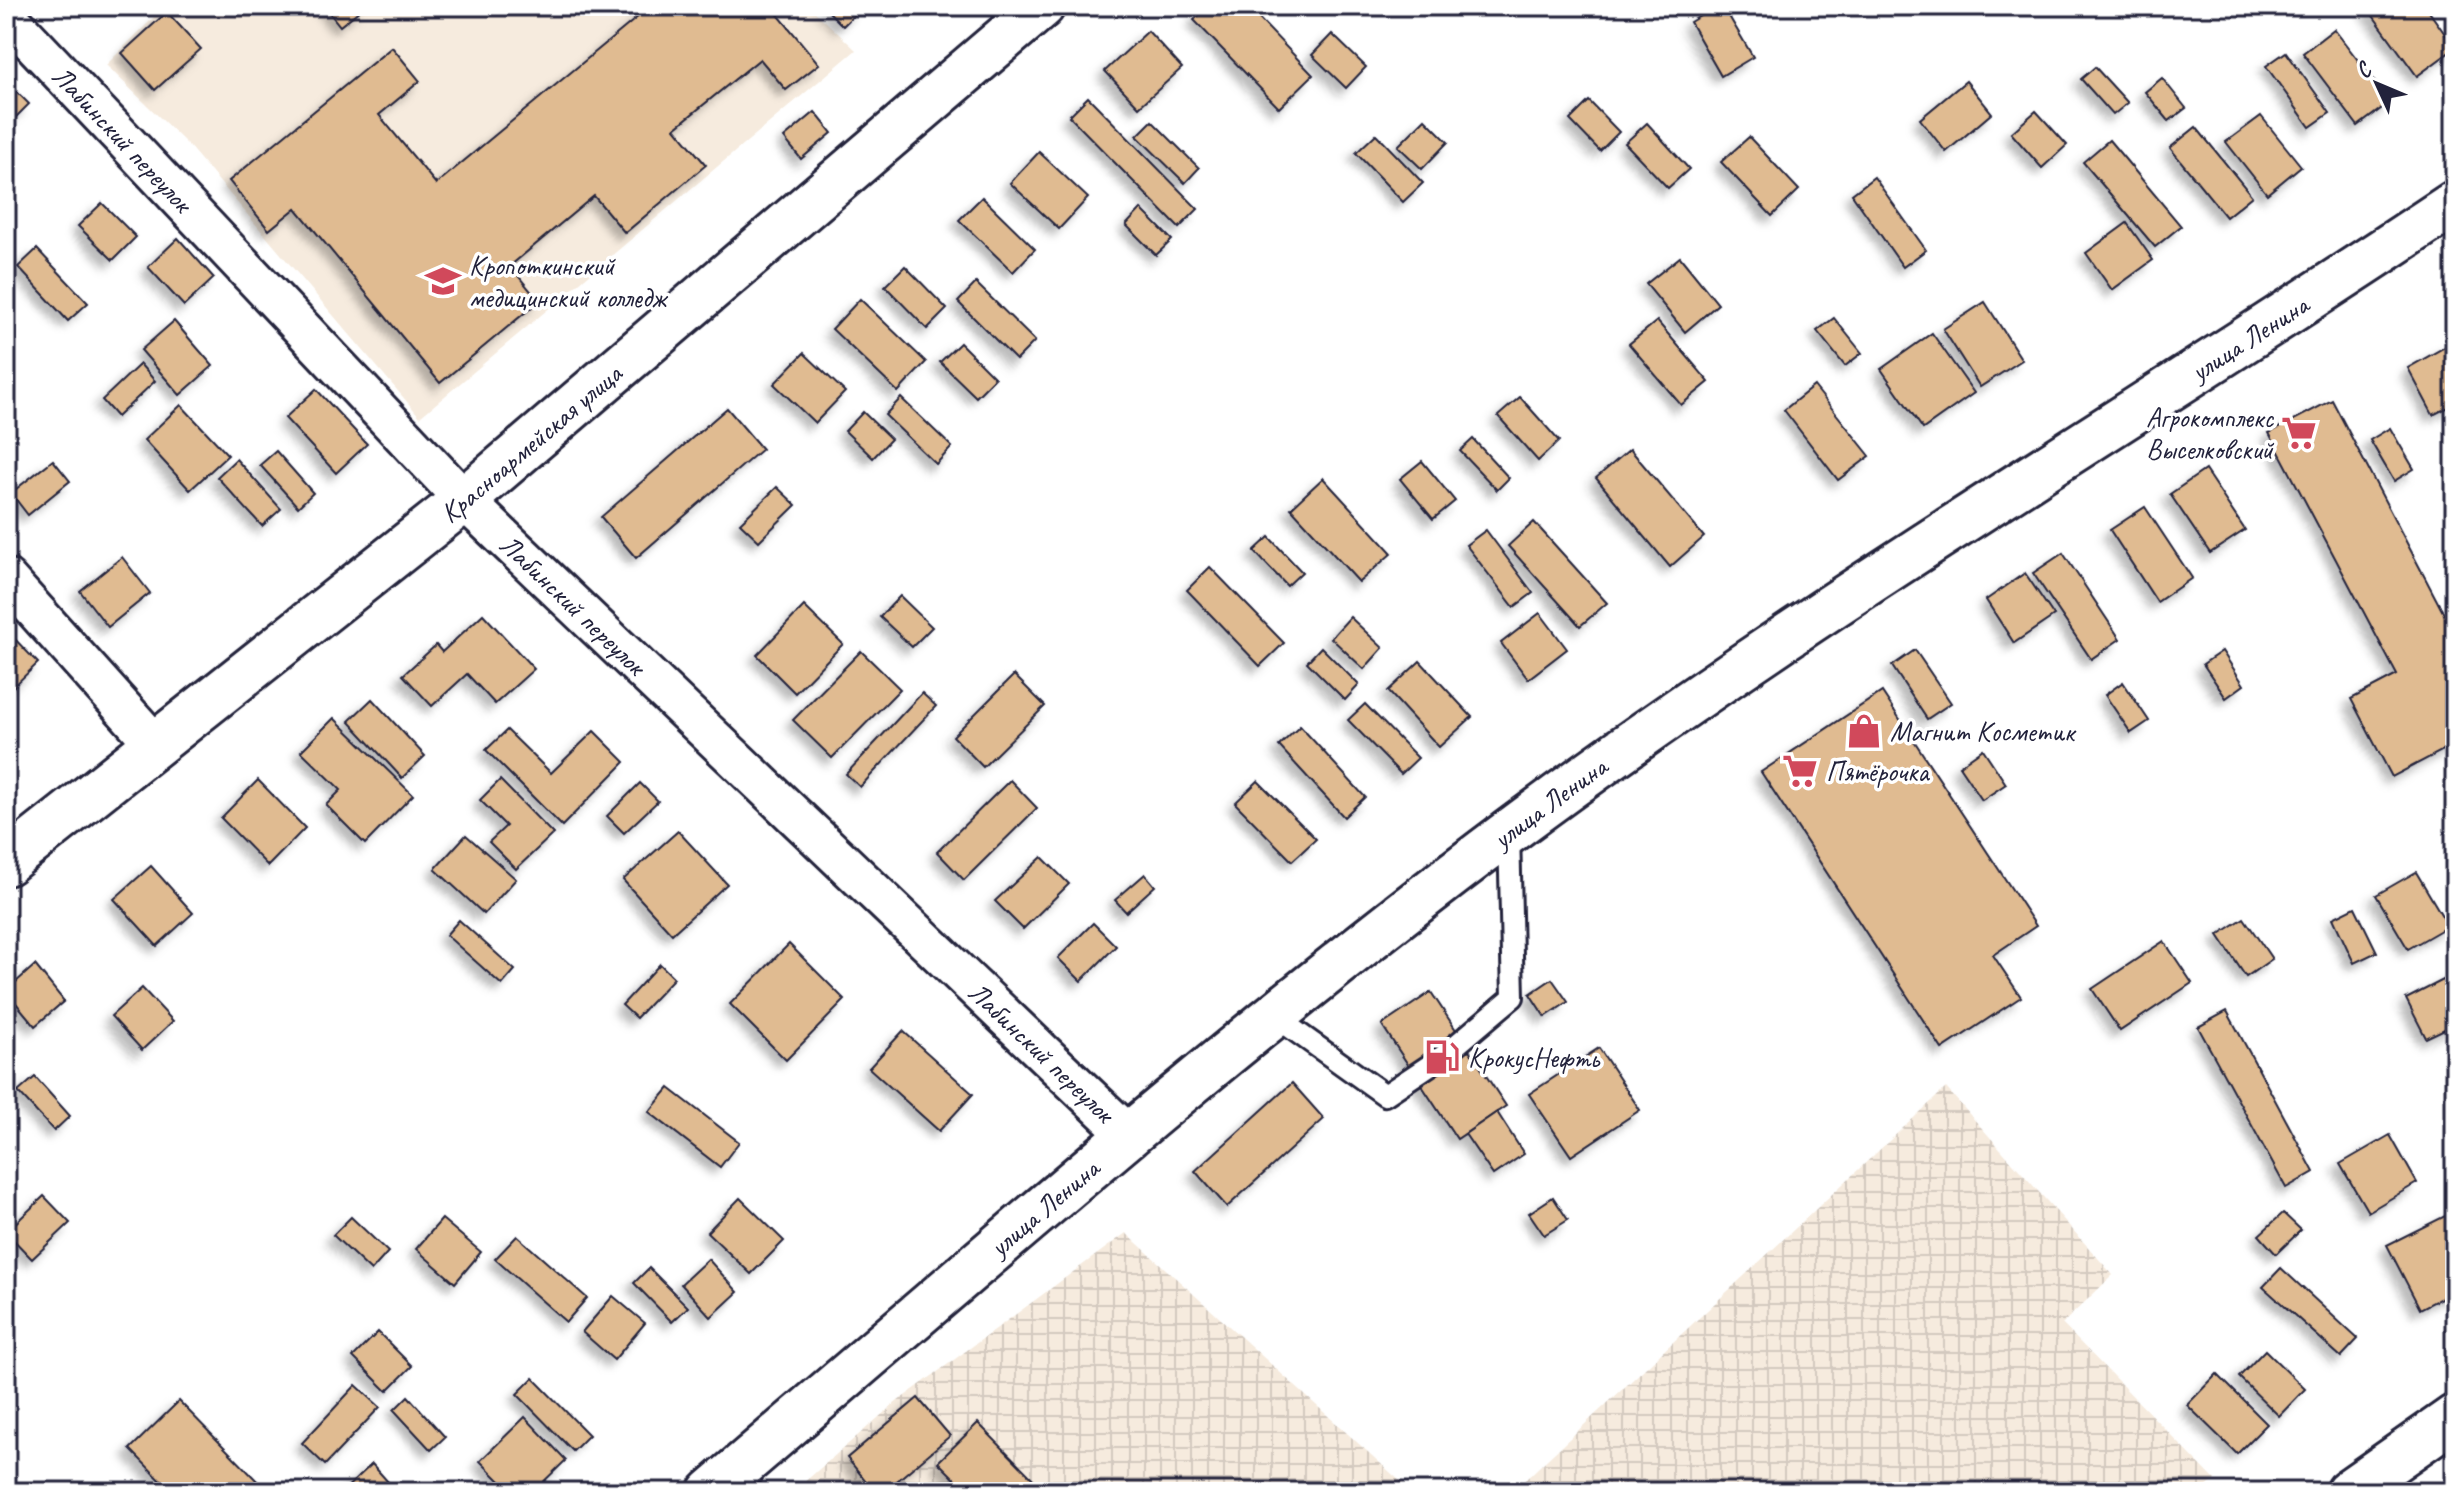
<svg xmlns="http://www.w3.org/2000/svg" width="2461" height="1498" viewBox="0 0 2461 1498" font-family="Caveat,sans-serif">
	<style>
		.built { fill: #f6ebde }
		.industrial { fill: url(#industrial-grid) }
		.building { fill: #e0bb91; stroke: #22223b; stroke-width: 2; filter: url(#shadow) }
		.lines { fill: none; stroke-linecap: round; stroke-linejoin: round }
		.service-casing { stroke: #22223b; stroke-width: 26 }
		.minor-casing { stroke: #22223b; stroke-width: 44 }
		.tertiary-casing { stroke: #22223b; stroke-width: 50 }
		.secondary-casing { stroke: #22223b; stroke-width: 50 }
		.service { stroke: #fff; stroke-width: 20 }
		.minor { stroke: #fff; stroke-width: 38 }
		.tertiary { stroke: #fff; stroke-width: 44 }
		.secondary { stroke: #fff; stroke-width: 44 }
		.labels { text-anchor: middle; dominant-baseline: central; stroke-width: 7; stroke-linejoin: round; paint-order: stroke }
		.street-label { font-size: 28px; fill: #22223b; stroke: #fff }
		.poi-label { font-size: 28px; fill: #22223b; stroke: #fff; text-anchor: start }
	</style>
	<defs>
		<pattern id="industrial-grid" width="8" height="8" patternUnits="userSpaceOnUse" patternTransform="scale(2)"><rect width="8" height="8" fill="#f6ebde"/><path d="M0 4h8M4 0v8" fill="none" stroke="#d3c9bf"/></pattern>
		<filter id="shadow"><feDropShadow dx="-7" dy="7" stdDeviation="4" flood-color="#0004"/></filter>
	</defs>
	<rect width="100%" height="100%" fill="#fff"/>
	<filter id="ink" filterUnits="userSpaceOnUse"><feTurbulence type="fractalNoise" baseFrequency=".0125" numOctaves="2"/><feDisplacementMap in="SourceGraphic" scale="16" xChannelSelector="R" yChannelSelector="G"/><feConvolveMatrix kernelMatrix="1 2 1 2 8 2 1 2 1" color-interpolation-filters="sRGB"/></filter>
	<g filter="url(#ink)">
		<path class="built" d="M165,6H809L856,50L420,417L188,145L106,65Z"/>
		<g class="industrial">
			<path d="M1946,1088L2113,1275L2062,1324L2215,1480L2200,1492H1512Z"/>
			<path d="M1126,1233L1412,1492H793L894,1404Z"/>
		</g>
		<g class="building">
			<path d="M324,6H365L340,26Z"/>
			<path d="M651,6H771L819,64L786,90L760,59L675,128L706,165L625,233L594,196L510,266L539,301L440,383L296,208L269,230L229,181L392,47L420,81L379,115L436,184Z"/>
			<path d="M823,6H857L860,9L843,26Z"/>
			<path d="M1208,6H1247L1313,75L1279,108L1194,20Z"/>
			<path d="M1717,6H1723L1753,57L1721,76L1690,22Z"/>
			<path d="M2366,6H2425L2455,48L2417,76Z"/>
			<path d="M167,12L201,49L155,90L122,53Z"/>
			<path d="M2334,29L2390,102L2358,126L2303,53Z"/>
			<path d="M1148,31L1182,68L1139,107L1105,71Z"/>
			<path d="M1332,34L1366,67L1346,88L1312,55Z"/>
			<path d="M2286,52L2330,113L2310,127L2266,66Z"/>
			<path d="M2095,67L2128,103L2113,115L2081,79Z"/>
			<path d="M2162,78L2186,108L2169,121L2145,92Z"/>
			<path d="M6,81L29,104L6,127Z"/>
			<path d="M1966,81L1992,113L1946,152L1920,119Z"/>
			<path d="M1088,97L1198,209L1179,228L1069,116Z"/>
			<path d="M1589,101L1619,132L1600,151L1570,120Z"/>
			<path d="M2036,111L2067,145L2042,168L2011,133Z"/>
			<path d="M815,112L832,133L801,159L784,138Z"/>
			<path d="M2261,116L2301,166L2267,194L2226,142Z"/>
			<path d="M1425,119L1448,142L1422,169L1398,146Z"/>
			<path d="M1152,121L1199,168L1185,183L1137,136Z"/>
			<path d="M1647,123L1689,169L1668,188L1625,143Z"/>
			<path d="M2196,127L2252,196L2226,217L2170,148Z"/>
			<path d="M1376,134L1423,183L1403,202L1356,153Z"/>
			<path d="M1749,137L1799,190L1772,216L1721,162Z"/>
			<path d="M2109,140L2181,226L2155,247L2083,162Z"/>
			<path d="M1039,152L1088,198L1059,229L1010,183Z"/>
			<path d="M1874,177L1926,250L1903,267L1852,194Z"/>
			<path d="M982,197L1035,249L1013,272L959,220Z"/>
			<path d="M102,203L136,237L113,260L78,226Z"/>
			<path d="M1141,209L1172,240L1156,255L1126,225Z"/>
			<path d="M2127,223L2153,260L2112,290L2086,253Z"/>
			<path d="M178,238L214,278L184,306L148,267Z"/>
			<path d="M37,249L88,303L68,321L18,267Z"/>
			<path d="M1680,257L1718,304L1685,332L1646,284Z"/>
			<path d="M905,266L947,309L927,329L885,286Z"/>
			<path d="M976,283L1035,341L1016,360L958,302Z"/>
			<path d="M860,299L926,362L898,392L832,329Z"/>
			<path d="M1985,302L2022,360L1980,387L1943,329Z"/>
			<path d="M1834,318L1862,353L1845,366L1817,331Z"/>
			<path d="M174,321L213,366L180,395L141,350Z"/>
			<path d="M1657,321L1709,382L1681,405L1629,344Z"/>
			<path d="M1932,333L1974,393L1923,429L1881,369Z"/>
			<path d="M960,343L995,378L976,397L940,362Z"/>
			<path d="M2452,343L2455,404L2433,415L2408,368Z"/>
			<path d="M804,353L845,392L815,423L774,384Z"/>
			<path d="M140,364L155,381L117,417L102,400Z"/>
			<path d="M1814,386L1870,456L1838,480L1784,410Z"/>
			<path d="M316,389L367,444L336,473L285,418Z"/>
			<path d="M1520,397L1559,441L1538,461L1498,416Z"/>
			<path d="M901,398L952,447L936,464L885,415Z"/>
			<path d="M2332,400L2455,635V744L2392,777L2351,699L2397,675L2269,433Z"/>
			<path d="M181,405L228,455L190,490L144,440Z"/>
			<path d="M727,408L762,449L636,558L601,517Z"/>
			<path d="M863,412L891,439L873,458L845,431Z"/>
			<path d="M2390,428L2414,469L2394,481L2370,440Z"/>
			<path d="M1473,439L1509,478L1497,490L1460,451Z"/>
			<path d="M1630,449L1704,537L1670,567L1596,478Z"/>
			<path d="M276,451L313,493L298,507L260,465Z"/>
			<path d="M236,459L281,509L262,526L217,477Z"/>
			<path d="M53,460L70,481L28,515L11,493Z"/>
			<path d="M1422,461L1455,501L1433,519L1400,479Z"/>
			<path d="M2205,470L2245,530L2210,553L2170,494Z"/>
			<path d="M1323,478L1392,553L1359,582L1291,508Z"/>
			<path d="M777,487L796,505L759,541L740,523Z"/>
			<path d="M2145,507L2192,578L2157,602L2110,530Z"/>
			<path d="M1534,522L1607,603L1580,626L1508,546Z"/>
			<path d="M1486,530L1533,593L1514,607L1466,545Z"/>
			<path d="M1269,537L1302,572L1287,586L1254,551Z"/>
			<path d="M2063,553L2120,639L2091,659L2033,573Z"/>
			<path d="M122,557L150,593L108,627L80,591Z"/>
			<path d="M1210,567L1284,643L1260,666L1187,590Z"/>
			<path d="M2025,573L2054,616L2014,643L1986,600Z"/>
			<path d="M900,596L932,627L912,647L880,617Z"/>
			<path d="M804,606L843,644L795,693L757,655Z"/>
			<path d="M1540,613L1567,649L1528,679L1501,643Z"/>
			<path d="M483,614L534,669L495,704L467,674L432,706L403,675L436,645L442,652Z"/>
			<path d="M1350,617L1383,648L1364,669L1331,638Z"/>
			<path d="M6,630L38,663L6,694Z"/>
			<path d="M1321,647L1359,685L1345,700L1307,662Z"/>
			<path d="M1915,650L1951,703L1927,719L1892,666Z"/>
			<path d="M861,651L900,689L832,758L793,720Z"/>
			<path d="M2222,651L2244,685L2226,698L2203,664Z"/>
			<path d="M1420,661L1472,717L1439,747L1388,691Z"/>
			<path d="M1014,675L1045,706L983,767L953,736Z"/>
			<path d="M2123,682L2149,721L2131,733L2105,695Z"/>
			<path d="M1882,692L2036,926L1993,955L2021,997L1942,1049L1761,772Z"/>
			<path d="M922,693L936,706L860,787L846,774Z"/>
			<path d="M372,699L425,756L402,778L349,721Z"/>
			<path d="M1365,704L1418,758L1401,774L1348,720Z"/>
			<path d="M334,718L413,795L365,844L326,805L341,790L301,751Z"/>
			<path d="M1300,726L1365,797L1344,817L1279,746Z"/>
			<path d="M507,730L551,773L594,731L625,762L562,826L486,750Z"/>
			<path d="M1983,749L2006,784L1982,800L1959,766Z"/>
			<path d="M258,780L305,828L268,866L221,818Z"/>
			<path d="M500,780L553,834L516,869L489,842L506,826L480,800Z"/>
			<path d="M1010,780L1037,808L964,880L937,852Z"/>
			<path d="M1258,781L1316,839L1292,861L1235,803Z"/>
			<path d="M640,783L658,801L624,833L607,816Z"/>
			<path d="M678,831L727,884L672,934L623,880Z"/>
			<path d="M466,835L516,879L484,914L435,869Z"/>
			<path d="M1042,857L1069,884L1023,929L995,901Z"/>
			<path d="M151,866L193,913L157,946L114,899Z"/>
			<path d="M2416,872L2448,926L2408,949L2376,895Z"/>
			<path d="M1145,874L1155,886L1126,912L1115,900Z"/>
			<path d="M2355,907L2377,952L2354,963L2333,918Z"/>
			<path d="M2244,918L2272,959L2246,977L2218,935Z"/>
			<path d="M459,920L515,970L502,985L446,935Z"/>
			<path d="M1093,923L1116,946L1081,981L1058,958Z"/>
			<path d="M2164,941L2192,983L2120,1031L2092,989Z"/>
			<path d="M789,944L845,1000L786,1060L730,1004Z"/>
			<path d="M660,964L674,978L636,1018L622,1005Z"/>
			<path d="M35,965L64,1001L35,1026L6,991Z"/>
			<path d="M2455,974V1024L2426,1038L2406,999Z"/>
			<path d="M1552,979L1568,1002L1545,1017L1530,994Z"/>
			<path d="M142,988L173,1021L142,1050L111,1016Z"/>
			<path d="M1431,992L1506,1106L1457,1139L1382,1025Z"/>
			<path d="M2227,1011L2314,1172L2286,1188L2198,1027Z"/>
			<path d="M903,1031L973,1094L939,1131L869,1068Z"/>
			<path d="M1599,1048L1640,1110L1571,1156L1529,1094Z"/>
			<path d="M35,1077L70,1116L54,1131L18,1092Z"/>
			<path d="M1292,1083L1324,1119L1227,1207L1195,1171Z"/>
			<path d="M669,1088L739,1142L720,1167L649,1112Z"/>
			<path d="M1497,1112L1524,1154L1493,1175L1465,1134Z"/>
			<path d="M2390,1135L2417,1183L2368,1212L2340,1164Z"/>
			<path d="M44,1196L70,1223L32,1259L6,1232Z"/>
			<path d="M1553,1197L1568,1220L1544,1235L1529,1213Z"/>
			<path d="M740,1198L784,1241L751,1274L707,1232Z"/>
			<path d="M2455,1211V1291L2420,1309L2387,1245Z"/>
			<path d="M2283,1213L2301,1230L2276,1254L2259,1235Z"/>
			<path d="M351,1217L388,1252L371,1271L333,1235Z"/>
			<path d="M442,1219L481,1252L455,1283L416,1249Z"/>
			<path d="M517,1236L587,1298L566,1322L495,1259Z"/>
			<path d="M708,1259L738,1292L711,1317L681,1284Z"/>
			<path d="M649,1268L688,1307L672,1322L634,1283Z"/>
			<path d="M2281,1268L2358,1339L2341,1357L2263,1287Z"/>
			<path d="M613,1296L645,1323L614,1360L582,1332Z"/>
			<path d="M378,1332L412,1366L387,1391L353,1357Z"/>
			<path d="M2265,1350L2305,1389L2279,1416L2239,1377Z"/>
			<path d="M2217,1374L2267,1424L2237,1454L2187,1405Z"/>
			<path d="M533,1378L589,1435L573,1451L517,1394Z"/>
			<path d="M356,1385L380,1407L325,1465L302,1443Z"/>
			<path d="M408,1396L445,1437L431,1450L394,1410Z"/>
			<path d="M918,1398L950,1436L884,1492H875L847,1458Z"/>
			<path d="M179,1401L268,1492H172L130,1449Z"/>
			<path d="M525,1417L566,1460L533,1492H511L480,1461Z"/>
			<path d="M978,1423L1044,1490L1042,1492H968L938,1462Z"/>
			<path d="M372,1464L397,1492H342Z"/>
		</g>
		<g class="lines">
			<g class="service-casing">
				<path id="service" d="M1273,1015L1385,1095L1442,1057L1513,997L1509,832"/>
			</g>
			<g class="minor-casing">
				<g id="minor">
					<path id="s1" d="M6,15L464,500L1130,1136"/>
					<path d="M6,578L156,745"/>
				</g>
			</g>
			<g class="tertiary-casing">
				<g id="tertiary">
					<path id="s2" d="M6,863L464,500L1042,6"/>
					<path d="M2348,1492L2455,1417"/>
				</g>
			</g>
			<g class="secondary-casing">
				<g id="secondary">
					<path id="s3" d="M711,1492C974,1268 1233,1038 1510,831C1813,605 2141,413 2455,203"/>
				</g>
			</g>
			<use href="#service" class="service"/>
			<use href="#minor" class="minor"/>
			<use href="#tertiary" class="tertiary"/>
			<use href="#secondary" class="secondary"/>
		</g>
	</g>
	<defs>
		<g id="university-bare" transform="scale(2.76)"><path d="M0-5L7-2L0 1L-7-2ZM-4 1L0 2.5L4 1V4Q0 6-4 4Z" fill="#d1495b" stroke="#fff" stroke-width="2.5" paint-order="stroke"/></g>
		<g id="supermarket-bare" transform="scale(2.76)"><path d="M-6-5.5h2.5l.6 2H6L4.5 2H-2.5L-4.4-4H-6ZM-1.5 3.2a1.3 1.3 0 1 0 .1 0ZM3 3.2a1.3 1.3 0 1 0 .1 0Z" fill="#d1495b" stroke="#fff" stroke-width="2.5" paint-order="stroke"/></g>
		<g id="shop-bare" transform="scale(2.76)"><path d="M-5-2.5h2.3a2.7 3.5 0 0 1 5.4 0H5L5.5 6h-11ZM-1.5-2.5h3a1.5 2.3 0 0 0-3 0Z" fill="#d1495b" stroke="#fff" stroke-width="2.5" paint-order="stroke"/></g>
		<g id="fuel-bare" transform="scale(2.76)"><path d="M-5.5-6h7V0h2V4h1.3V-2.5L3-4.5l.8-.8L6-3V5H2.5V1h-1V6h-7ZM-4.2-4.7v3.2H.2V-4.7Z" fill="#d1495b" stroke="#fff" stroke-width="2.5" paint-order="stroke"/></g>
	</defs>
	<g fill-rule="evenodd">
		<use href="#university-bare" x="443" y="281"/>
		<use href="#supermarket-bare" x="2299" y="433"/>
		<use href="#shop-bare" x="1864" y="731"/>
		<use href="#supermarket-bare" x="1800" y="771"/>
		<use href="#fuel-bare" x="1442" y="1057"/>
	</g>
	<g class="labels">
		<g class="street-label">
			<text stroke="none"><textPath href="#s1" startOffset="170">Лабинский переулок</textPath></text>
			<text stroke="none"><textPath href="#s3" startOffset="1926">улица Ленина</textPath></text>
			<text stroke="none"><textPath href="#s2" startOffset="672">Красноармейская улица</textPath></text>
			<text stroke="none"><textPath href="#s1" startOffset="818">Лабинский переулок</textPath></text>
			<text stroke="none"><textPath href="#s3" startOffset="1086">улица Ленина</textPath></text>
			<text stroke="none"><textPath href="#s1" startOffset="1466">Лабинский переулок</textPath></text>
			<text stroke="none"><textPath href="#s3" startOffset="438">улица Ленина</textPath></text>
		</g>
		<g class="poi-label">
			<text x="469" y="265">Кропоткинский<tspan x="469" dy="32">медицинский колледж</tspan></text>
			<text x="2273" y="417" text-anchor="end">Агрокомплекс<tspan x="2273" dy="32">Выселковский</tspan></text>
			<text x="1890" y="731">Магнит Косметик</text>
			<text x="1826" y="771">Пятёрочка</text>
			<text x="1468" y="1057">КрокусНефть</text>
		</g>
	</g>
	<rect width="2461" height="1498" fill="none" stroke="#fff" stroke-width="32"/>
	<rect x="16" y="16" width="2429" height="1466" fill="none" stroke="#22223b" stroke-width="3" filter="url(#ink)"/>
	<g transform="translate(2377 84) rotate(314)" stroke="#ffffff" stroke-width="6" paint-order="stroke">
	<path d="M0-6L14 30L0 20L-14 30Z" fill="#22223b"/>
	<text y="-12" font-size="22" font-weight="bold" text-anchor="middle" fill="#22223b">С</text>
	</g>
</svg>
